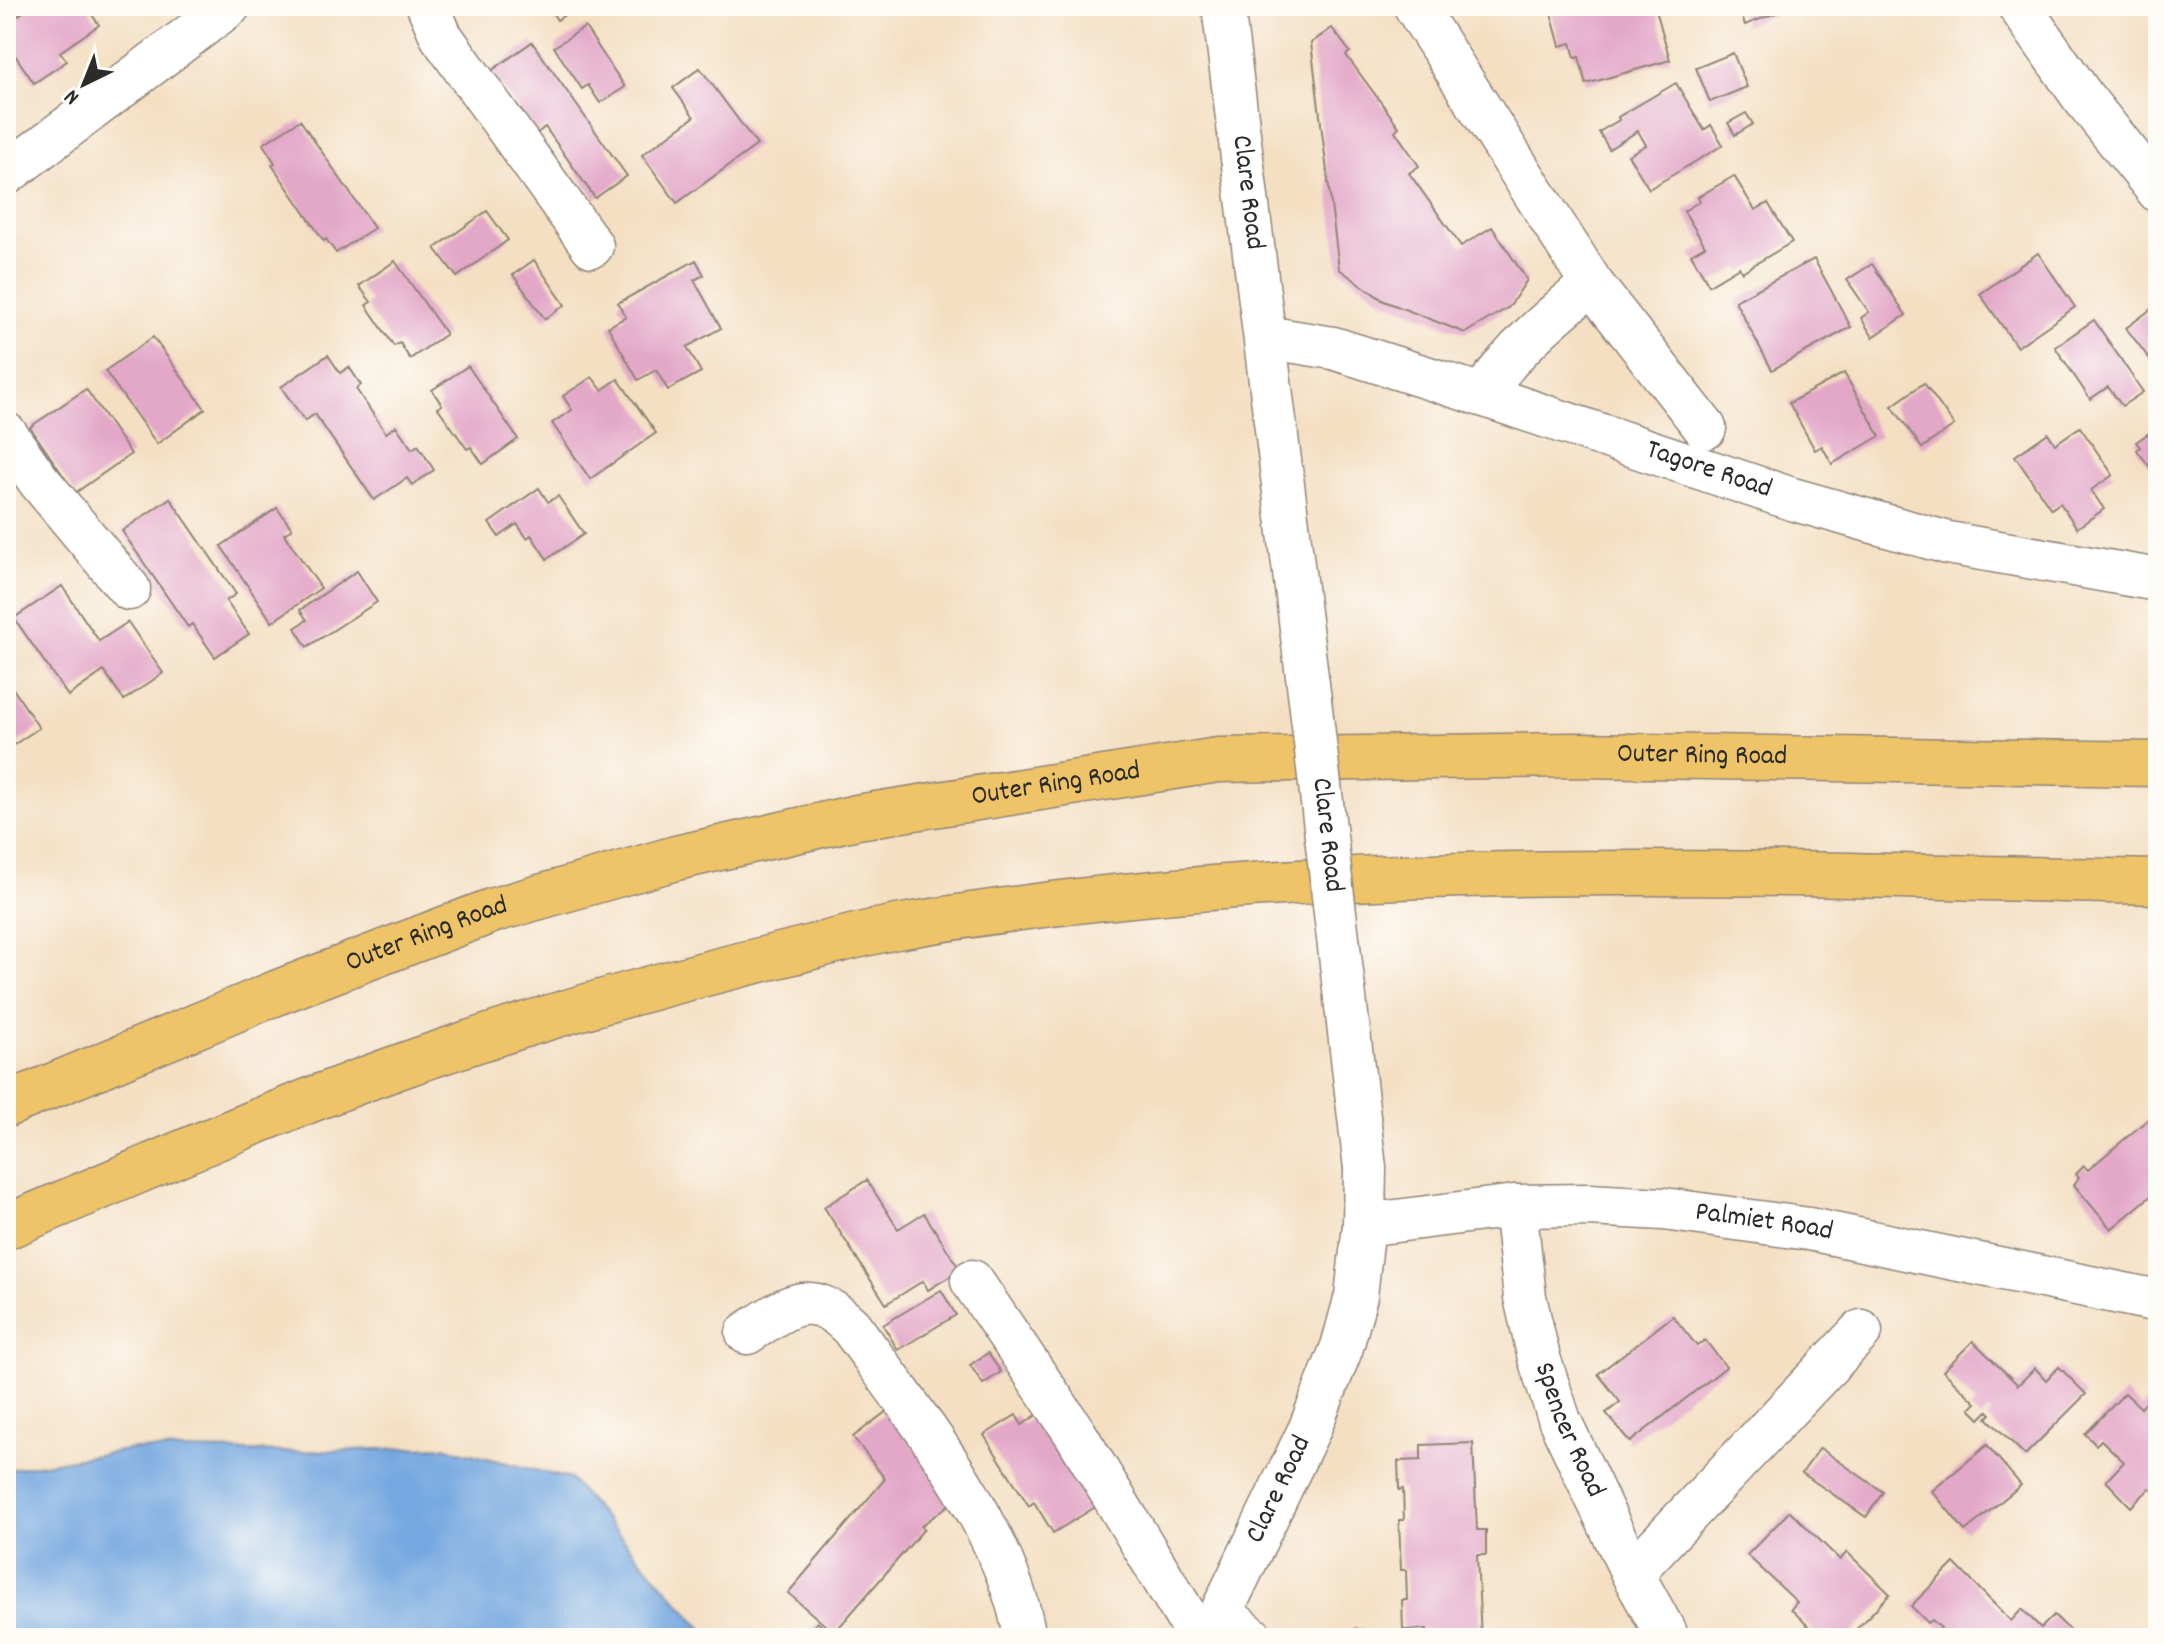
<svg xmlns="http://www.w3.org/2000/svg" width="2164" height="1644" viewBox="0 0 2164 1644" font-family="Dekko,sans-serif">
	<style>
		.water { fill: #74a7e0; stroke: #506986; stroke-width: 2 }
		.building { fill: #e3a7c8 }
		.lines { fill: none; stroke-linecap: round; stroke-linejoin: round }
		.minor-casing { stroke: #908577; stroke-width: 45 }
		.highway-casing { stroke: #908577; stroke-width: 47 }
		.minor { stroke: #fff; stroke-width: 42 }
		.highway { stroke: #efc469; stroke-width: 44 }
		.minor-bridge-casing { stroke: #908577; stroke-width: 45; stroke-linecap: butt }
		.minor-bridge { stroke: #fff; stroke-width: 42 }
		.labels { text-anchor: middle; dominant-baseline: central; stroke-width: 7; stroke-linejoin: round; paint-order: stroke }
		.street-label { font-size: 28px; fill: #2b2b2b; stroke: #fdfcf7 }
	</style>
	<rect width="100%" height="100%" fill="#fdfcf7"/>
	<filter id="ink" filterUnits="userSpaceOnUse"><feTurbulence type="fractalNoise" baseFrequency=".0125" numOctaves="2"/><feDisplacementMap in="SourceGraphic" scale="16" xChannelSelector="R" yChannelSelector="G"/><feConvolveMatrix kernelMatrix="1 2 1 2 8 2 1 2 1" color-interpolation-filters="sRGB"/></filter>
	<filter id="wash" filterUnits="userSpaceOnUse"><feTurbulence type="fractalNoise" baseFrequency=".006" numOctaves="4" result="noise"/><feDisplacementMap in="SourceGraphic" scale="32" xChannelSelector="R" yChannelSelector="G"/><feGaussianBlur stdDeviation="1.8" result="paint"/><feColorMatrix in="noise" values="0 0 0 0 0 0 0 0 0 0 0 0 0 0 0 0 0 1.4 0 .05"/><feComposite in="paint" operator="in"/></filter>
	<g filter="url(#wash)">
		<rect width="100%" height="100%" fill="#f4dfc3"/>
		<path class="water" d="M444,1447L570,1479L705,1632V1638H6V1470L133,1449L289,1452Z"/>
		<g id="blocks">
			<g class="building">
				<path d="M32,6H86L99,25L60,52L67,61L34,83L6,42V24Z"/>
				<path d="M548,6H578L557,20Z"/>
				<path d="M1549,6H1655L1670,60L1586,84L1579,57L1575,58L1571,43L1560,46Z"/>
				<path d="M1738,6H1794L1745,25Z"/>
				<path d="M585,27L625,87L600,103L588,85L582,89L554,47Z"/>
				<path d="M1332,28L1350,52L1346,55L1399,127L1395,131L1419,166L1409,173L1461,246L1492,227L1527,280L1509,307L1465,333L1384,301L1339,269L1311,43Z"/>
				<path d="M532,42L627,176L595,198L545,127L536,134L491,71Z"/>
				<path d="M1733,53L1747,87L1710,102L1696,68Z"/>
				<path d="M700,68L757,145L677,203L642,155L694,117L673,88Z"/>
				<path d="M1676,83L1704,130L1711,125L1723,145L1649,189L1628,155L1646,145L1638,131L1609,149L1599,132L1619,120L1618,117Z"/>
				<path d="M1746,113L1753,124L1735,135L1728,123Z"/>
				<path d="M300,120L374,228L336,253L326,239L324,241L272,165L275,163L263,144Z"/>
				<path d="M1734,176L1755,210L1768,203L1792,242L1742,272L1739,267L1709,285L1691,254L1705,246L1684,211L1700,201L1698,197Z"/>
				<path d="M487,211L508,240L457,277L435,248Z"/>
				<path d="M2038,253L2075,307L2017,347L1980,294Z"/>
				<path d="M1814,259L1851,327L1772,370L1735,301Z"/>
				<path d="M534,260L565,305L545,319L513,275Z"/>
				<path d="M696,260L704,275L694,280L721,328L687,347L701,372L668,390L656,370L638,380L608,327L626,317L618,303Z"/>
				<path d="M395,261L446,334L410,359L400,343L394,346L366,305L371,302L359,286Z"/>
				<path d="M1872,264L1906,315L1873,337L1861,318L1869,312L1847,280Z"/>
				<path d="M2158,304V370L2126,328Z"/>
				<path d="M2094,320L2143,392L2122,406L2108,387L2090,399L2055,347Z"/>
				<path d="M153,337L205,409L157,444L105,371Z"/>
				<path d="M328,355L340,373L349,367L361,385L356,389L386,433L396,426L412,449L418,445L434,470L412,485L407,478L374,500L315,414L305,421L281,387Z"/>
				<path d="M468,366L518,439L483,464L471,447L467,449L438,408L442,405L432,390Z"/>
				<path d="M1844,373L1880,436L1832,464L1822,446L1815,450L1789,403Z"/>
				<path d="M592,377L602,390L618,379L656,433L590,479L552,423L572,410L563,396Z"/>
				<path d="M1924,383L1954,425L1922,448L1892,406Z"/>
				<path d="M86,389L131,454L75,493L30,427Z"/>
				<path d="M2080,427L2113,475L2091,490L2104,509L2077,528L2060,503L2051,509L2015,456L2048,433L2055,444Z"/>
				<path d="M2155,429L2158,434V478L2137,450L2140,447L2136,442Z"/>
				<path d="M539,488L548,502L558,496L584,534L547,559L531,535L527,538L517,524L499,537L489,523Z"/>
				<path d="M170,498L236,594L226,601L249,634L215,657L192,624L188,627L122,531Z"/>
				<path d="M277,508L292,529L284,534L321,588L272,622L221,546Z"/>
				<path d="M357,571L377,602L307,647L295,628L307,620L300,610Z"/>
				<path d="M62,586L99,641L128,622L163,673L124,700L104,671L68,696L14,618Z"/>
				<path d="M6,678L39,728L6,750Z"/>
				<path d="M2158,1111V1190L2111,1229L2074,1185L2079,1177L2076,1174L2084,1166L2088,1170Z"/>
				<path d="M867,1180L898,1229L924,1213L960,1270L928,1290L923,1281L886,1304L824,1207Z"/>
				<path d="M941,1290L956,1315L898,1350L883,1325Z"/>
				<path d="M1673,1316L1697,1346L1705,1340L1726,1367L1630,1442L1606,1413L1620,1402L1598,1374Z"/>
				<path d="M1973,1341L2018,1385L2035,1368L2046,1380L2059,1367L2086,1394L2025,1455L1987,1418L1991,1414L1988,1411L1980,1419L1970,1409L1976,1403L1943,1371Z"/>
				<path d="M988,1353L1001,1372L983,1384L970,1365Z"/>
				<path d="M2125,1393L2141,1408L2152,1397L2158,1403V1495L2150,1488L2131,1507L2106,1481L2124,1462L2101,1440L2096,1445L2085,1434Z"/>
				<path d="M1044,1410L1107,1500L1053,1533L1034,1502L1029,1506L984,1435L1016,1415L1022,1425Z"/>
				<path d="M887,1411L954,1501L921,1526L924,1529L834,1633L788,1593L885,1479L853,1437Z"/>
				<path d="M1473,1443L1477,1530H1486V1555H1477L1481,1638H1427V1629L1403,1630L1402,1600H1407L1406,1570H1401L1399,1520H1404L1403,1489L1399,1490L1398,1461L1421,1460V1445Z"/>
				<path d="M1987,1445L2021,1485L1965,1531L1932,1491Z"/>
				<path d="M1820,1448L1883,1492L1866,1517L1802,1473Z"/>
				<path d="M1790,1511L1840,1560L1847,1552L1890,1594L1848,1638H1820L1791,1609L1797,1602L1747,1555Z"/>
				<path d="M1954,1563L2011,1621L2022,1609L2041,1628L2054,1615L2078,1638H1939L1935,1634L1941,1628L1932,1620L1928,1623L1911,1606Z"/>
				<path d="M817,1622L835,1638H803Z"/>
				<path d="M1356,1628L1360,1631L1362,1629L1372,1638H1347Z"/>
			</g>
		</g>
	</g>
	<g filter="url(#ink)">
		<use href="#blocks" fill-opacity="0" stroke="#908577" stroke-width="2"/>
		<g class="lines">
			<g class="minor-casing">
				<g id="minor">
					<path d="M428,6L441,36L592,246"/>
					<path id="s1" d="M1223,6L1310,700"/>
					<path d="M1415,6L1592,284L1705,428"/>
					<path d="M2019,6L2082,96L2158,191"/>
					<path d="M6,174L229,6"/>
					<path id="s2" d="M1265,337L1333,348L1482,395L1792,499L1948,543L2158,580"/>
					<path d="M1482,395C1512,350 1551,317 1592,284"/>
					<path d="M6,434L39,481L129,589"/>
					<path id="s3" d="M1515,1206L1525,1297L1539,1358L1560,1421L1632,1573L1668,1638"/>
					<path id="s4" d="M1364,1225L1515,1206L1588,1205L1664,1209L1809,1229L2158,1301"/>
					<path d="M972,1281L1075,1433L1199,1638"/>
					<path d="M747,1333C789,1306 810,1286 851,1327C915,1415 1008,1529 1025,1638"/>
					<path d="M1632,1573L1861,1331"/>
					<path d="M1222,1613L1252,1638"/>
					<path id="s5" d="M1209,1638L1310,1428L1342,1347L1356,1296L1364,1225L1365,1168"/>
				</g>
			</g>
			<g class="highway-casing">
				<g id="highway">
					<path id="s6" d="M6,1105L281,991L494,910L676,858L857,817L1218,760L1576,755L2158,764"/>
					<path d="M6,1227C146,1169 284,1106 427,1057C539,1018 653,986 768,958C811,948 854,935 897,927C1313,854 1738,873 2158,882"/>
				</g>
			</g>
			<use href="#minor" class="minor"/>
			<use href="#highway" class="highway"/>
			<g class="minor-bridge-casing">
				<g id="minor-bridge">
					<path id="s7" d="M1310,700L1365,1168"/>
				</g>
			</g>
			<use href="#minor-bridge" class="minor-bridge"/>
		</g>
	</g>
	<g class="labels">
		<g class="street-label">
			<text stroke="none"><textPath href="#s1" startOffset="188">Clare Road</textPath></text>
			<text stroke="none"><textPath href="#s2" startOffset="464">Tagore Road</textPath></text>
			<text stroke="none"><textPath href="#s6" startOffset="1750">Outer Ring Road</textPath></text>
			<text stroke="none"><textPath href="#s6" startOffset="1102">Outer Ring Road</textPath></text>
			<text stroke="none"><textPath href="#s7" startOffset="136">Clare Road</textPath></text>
			<text stroke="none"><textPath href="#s6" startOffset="454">Outer Ring Road</textPath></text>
			<text stroke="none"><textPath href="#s4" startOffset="402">Palmiet Road</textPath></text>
			<text stroke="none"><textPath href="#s3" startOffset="232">Spencer Road</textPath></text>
			<text stroke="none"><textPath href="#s5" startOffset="164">Clare Road</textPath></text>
		</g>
	</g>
	<rect width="2164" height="1644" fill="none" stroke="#fdfcf7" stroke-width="32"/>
	<g transform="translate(84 84) rotate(223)" stroke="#fdfcf7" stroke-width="6" paint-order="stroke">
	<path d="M0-6L14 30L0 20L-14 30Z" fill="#2b2b2b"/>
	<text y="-12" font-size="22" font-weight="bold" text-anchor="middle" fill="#2b2b2b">N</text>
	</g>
</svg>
